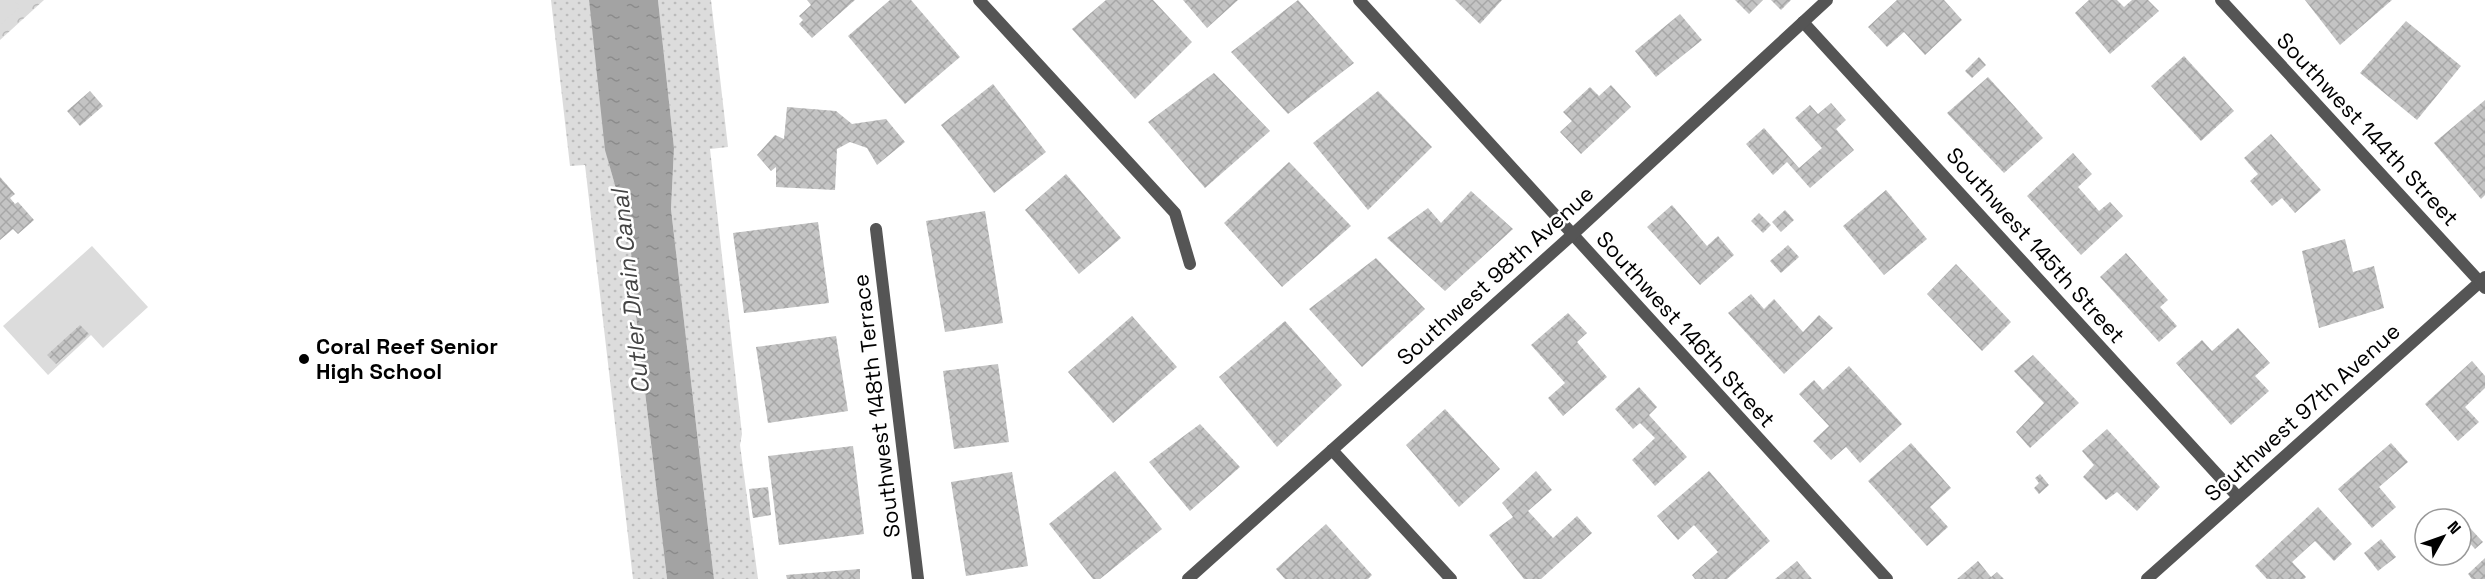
<svg xmlns="http://www.w3.org/2000/svg" width="2485" height="579" viewBox="0 0 2485 579" font-family="'Space Grotesk',sans-serif">
	<style>
		.grass { fill: url(#grass-dots) }
		.forest { fill: url(#forest-crowns) }
		.garden { fill: #dcdcdc }
		.water { fill: url(#water-ripples) }
		.building { fill: url(#building-cross-hatch) }
		.lines { fill: none; stroke-linecap: round; stroke-linejoin: round }
		.minor { stroke: #555; stroke-width: 12 }
		.tertiary { stroke: #555; stroke-width: 12 }
		.poi-dot { fill: #000; stroke: #fff; stroke-width: 2 }
		.labels { text-anchor: middle; dominant-baseline: central; stroke-width: 5; stroke-linejoin: round; paint-order: stroke }
		.street-label { font-size: 22px; fill: #000; stroke: #fff }
		.poi-label { font-size: 22px; font-weight: bold; fill: #000; stroke: #fff; text-anchor: start }
		.water-label { font-size: 24px; font-style: italic; fill: #444; stroke: #fff }
	</style>
	<defs>
		<pattern id="grass-dots" width="8" height="8" patternUnits="userSpaceOnUse" patternTransform="scale(1.5)"><rect width="8" height="8" fill="#dcdcdc"/><path d="M2 2h.1M6 6h.1" fill="none" stroke="#bbb" stroke-width="1.8" stroke-linecap="round"/></pattern>
		<pattern id="forest-crowns" width="20" height="18" patternUnits="userSpaceOnUse" patternTransform="scale(1.5)"><rect width="20" height="18" fill="#dcdcdc"/><path d="M2 6a3 3 0 1 1 6 0M12 15a3 3 0 1 1 6 0" fill="none" stroke="#bbb"/></pattern>
		<pattern id="water-ripples" width="26" height="14" patternUnits="userSpaceOnUse" patternTransform="scale(1.5)"><rect width="26" height="14" fill="#a3a3a3"/><path d="M2 4q2-2 4 0t4 0M15 11q2-2 4 0t4 0" fill="none" stroke="#8b8b8b"/></pattern>
		<pattern id="building-cross-hatch" width="8" height="8" patternUnits="userSpaceOnUse" patternTransform="scale(1.5)"><rect width="8" height="8" fill="#c4c4c4"/><path d="M0 0l8 8M0 8l8-8" fill="none" stroke="#a7a7a7"/></pattern>
	</defs>
	<rect width="100%" height="100%" fill="#fff"/>
	<g class="grass">
		<path d="M551,0H589L608,160L630,238L635,307L667,579H633L585,165L570,166Z"/>
		<path d="M658,0H711L728,147L710,149L742,434L740,445L758,579H714L671,209L674,148Z"/>
	</g>
	<path class="forest" d="M0,0H44L0,40Z"/>
	<g class="garden">
		<path d="M0,0H14L20,7L0,25Z"/>
		<path d="M92,246L148,307L103,348L91,335L48,375L3,326Z"/>
	</g>
	<path class="water" d="M589,0H658L674,148L671,209L714,579H667L635,307L630,238L605,150Z"/>
	<g class="building">
		<path d="M807,0H855L812,38L799,24L803,20L799,16L811,5Z"/>
		<path d="M890,0H911L960,57L905,104L848,36Z"/>
		<path d="M1106,0H1153L1192,42L1135,99L1072,29Z"/>
		<path d="M1183,0H1238L1207,28Z"/>
		<path d="M1298,0L1354,63L1288,114L1231,52Z"/>
		<path d="M1455,0H1502L1480,24Z"/>
		<path d="M1735,0H1763L1749,14Z"/>
		<path d="M1771,0H1791L1781,10Z"/>
		<path d="M1897,0H1944L1962,20L1925,55L1904,32L1887,47L1868,27Z"/>
		<path d="M2089,0H2117L2124,7L2132,0H2148L2159,11L2110,54L2075,13Z"/>
		<path d="M2305,0H2392L2340,45Z"/>
		<path d="M1680,14L1702,40L1656,77L1635,51Z"/>
		<path d="M2406,21L2461,66L2417,120L2360,73Z"/>
		<path d="M2184,56L2234,111L2201,141L2151,86Z"/>
		<path d="M1979,57L1986,65L1972,78L1965,71Z"/>
		<path d="M1214,73L1270,131L1205,188L1148,122Z"/>
		<path d="M1988,77L2043,138L2004,173L1947,113Z"/>
		<path d="M993,84L1046,152L994,193L941,125Z"/>
		<path d="M1611,85L1631,107L1581,154L1560,132L1572,121L1563,112L1590,87L1599,96Z"/>
		<path d="M90,91L103,106L80,126L67,111Z"/>
		<path d="M1378,91L1432,147L1368,210L1313,143Z"/>
		<path d="M2485,100V195L2481,199L2434,143Z"/>
		<path d="M1831,103L1846,120L1836,129L1854,150L1810,188L1787,162L1773,175L1746,144L1764,128L1799,168L1822,148L1795,118L1810,105L1818,114Z"/>
		<path d="M787,107L836,111L852,124L886,119L905,142L877,165L867,148L850,142L837,149L835,190L776,187V167L771,171L757,155L775,135L784,139Z"/>
		<path d="M2271,134L2321,190L2295,213L2282,198L2272,206L2250,181L2258,174L2244,158Z"/>
		<path d="M2073,153L2092,174L2078,187L2099,211L2110,202L2123,216L2081,255L2027,196Z"/>
		<path d="M1289,162L1351,226L1282,287L1224,223Z"/>
		<path d="M1066,174L1121,238L1079,274L1025,210Z"/>
		<path d="M0,177L15,194L10,198L15,204L18,202L34,220L18,234L13,229L0,240Z"/>
		<path d="M1886,190L1927,239L1884,275L1843,226Z"/>
		<path d="M1471,191L1513,229L1445,291L1387,238L1428,208L1441,223Z"/>
		<path d="M1672,205L1707,246L1718,236L1734,255L1700,285L1647,227Z"/>
		<path d="M1785,210L1794,220L1781,232L1772,222Z"/>
		<path d="M985,211L1003,323L945,332L926,221Z"/>
		<path d="M1759,213L1771,225L1763,233L1751,221Z"/>
		<path d="M818,222L829,303L744,313L733,233Z"/>
		<path d="M2345,239L2353,272L2374,266L2384,308L2319,328L2302,251Z"/>
		<path d="M1788,245L1799,257L1781,273L1770,261Z"/>
		<path d="M2126,253L2168,300L2160,307L2177,326L2159,342L2100,277Z"/>
		<path d="M1376,258L1425,309L1362,367L1309,309Z"/>
		<path d="M1956,264L2011,322L1982,351L1927,294Z"/>
		<path d="M1751,294L1764,309L1774,299L1803,332L1819,315L1833,328L1784,374L1728,313Z"/>
		<path d="M1568,313L1587,333L1577,342L1607,377L1563,416L1548,398L1565,383L1531,345Z"/>
		<path d="M1132,316L1177,367L1113,423L1068,372Z"/>
		<path d="M1285,321L1342,385L1277,447L1219,377Z"/>
		<path d="M80,325L89,334L56,364L47,355Z"/>
		<path d="M2238,328L2270,363L2255,376L2269,391L2231,425L2176,363L2202,340L2212,351Z"/>
		<path d="M836,336L848,411L768,423L756,347Z"/>
		<path d="M2033,355L2079,403L2030,448L2016,432L2044,403L2014,371Z"/>
		<path d="M2472,361L2485,376V388L2465,407L2479,422L2458,441L2425,404Z"/>
		<path d="M998,364L1009,442L954,449L943,371Z"/>
		<path d="M1849,366L1902,424L1860,463L1846,447L1831,460L1813,441L1829,426L1799,394L1814,380L1823,390Z"/>
		<path d="M1639,387L1657,407L1649,415L1687,457L1655,486L1632,460L1655,438L1640,423L1633,429L1615,409Z"/>
		<path d="M1445,409L1500,469L1459,507L1406,445Z"/>
		<path d="M1200,424L1240,467L1190,511L1149,462Z"/>
		<path d="M2107,429L2160,487L2137,511L2117,492L2106,500L2083,477L2094,465L2082,451Z"/>
		<path d="M1911,443L1951,488L1930,507L1948,527L1927,546L1868,481Z"/>
		<path d="M2391,443L2408,462L2379,487L2396,507L2372,528L2338,489Z"/>
		<path d="M853,446L864,534L779,545L768,456Z"/>
		<path d="M1115,471L1162,529L1100,579H1093L1049,524Z"/>
		<path d="M1536,471L1552,490L1528,511L1553,538L1577,516L1592,533L1541,579H1524L1489,535L1513,517L1502,503Z"/>
		<path d="M1709,471L1770,541L1727,579H1695L1692,575L1718,552L1694,525L1678,540L1657,516Z"/>
		<path d="M1012,472L1028,566L966,576L951,482Z"/>
		<path d="M2040,474L2049,485L2039,494L2034,488L2039,483L2035,478Z"/>
		<path d="M768,487L771,515L753,518L749,489Z"/>
		<path d="M2318,507L2352,544L2334,561L2315,541L2292,562L2306,577L2304,579H2267L2255,566Z"/>
		<path d="M1326,524L1372,575L1368,579H1285L1276,569Z"/>
		<path d="M2469,527L2483,542L2475,549L2462,534Z"/>
		<path d="M2381,539L2396,557L2378,571L2364,553Z"/>
		<path d="M2485,558V579H2472L2468,574Z"/>
		<path d="M1797,561L1812,579H1775Z"/>
		<path d="M1978,561L1991,577L1997,572L2004,579H1957Z"/>
		<path d="M860,569V579H787L786,575Z"/>
	</g>
	<g class="lines">
		<g class="minor">
			<path d="M979,0L1175,213L1190,264"/>
			<path d="M1359,0L1887,579"/>
			<path d="M1803,22L2238,497"/>
			<path d="M876,229L918,579"/>
			<path d="M1332,450L1451,579"/>
			<path d="M1188,579L1572,235L1827,0"/>
			<path d="M2147,579L2480,282L2221,0"/>
		</g>
		<path class="tertiary" d="M2485,277L2480,282L2485,288"/>
	</g>
	<circle class="poi-dot" cx="304" cy="359" r="6"/>
	<g class="labels">
		<g class="street-label">
			<text transform="translate(2368 129) rotate(47)">Southwest 144th Street</text>
			<text transform="translate(2036 245) rotate(48)">Southwest 145th Street</text>
			<text transform="translate(1495 275) rotate(-42)">Southwest 98th Avenue</text>
			<text transform="translate(1686 329) rotate(48)">Southwest 146th Street</text>
			<text transform="translate(876 406) rotate(-97)">Southwest 148th Terrace</text>
			<text transform="translate(2302 412) rotate(-42)">Southwest 97th Avenue</text>
		</g>
		<g class="poi-label">
			<text x="316" y="346">Coral Reef Senior<tspan x="316" dy="25">High School</tspan></text>
		</g>
		<g class="water-label">
			<text transform="translate(630 292) rotate(-96)">Cutler Drain Canal</text>
		</g>
	</g>
	<g transform="translate(2443 537) rotate(50)"><circle r="28" fill="#ffffff" stroke="#999999" stroke-width="1.5"/>
	<path d="M0-4.5L10 22L0 15L-10 22Z" fill="#000000"/>
	<text y="-9" font-size="16" font-weight="bold" text-anchor="middle" fill="#000000">N</text>
	</g>
</svg>
